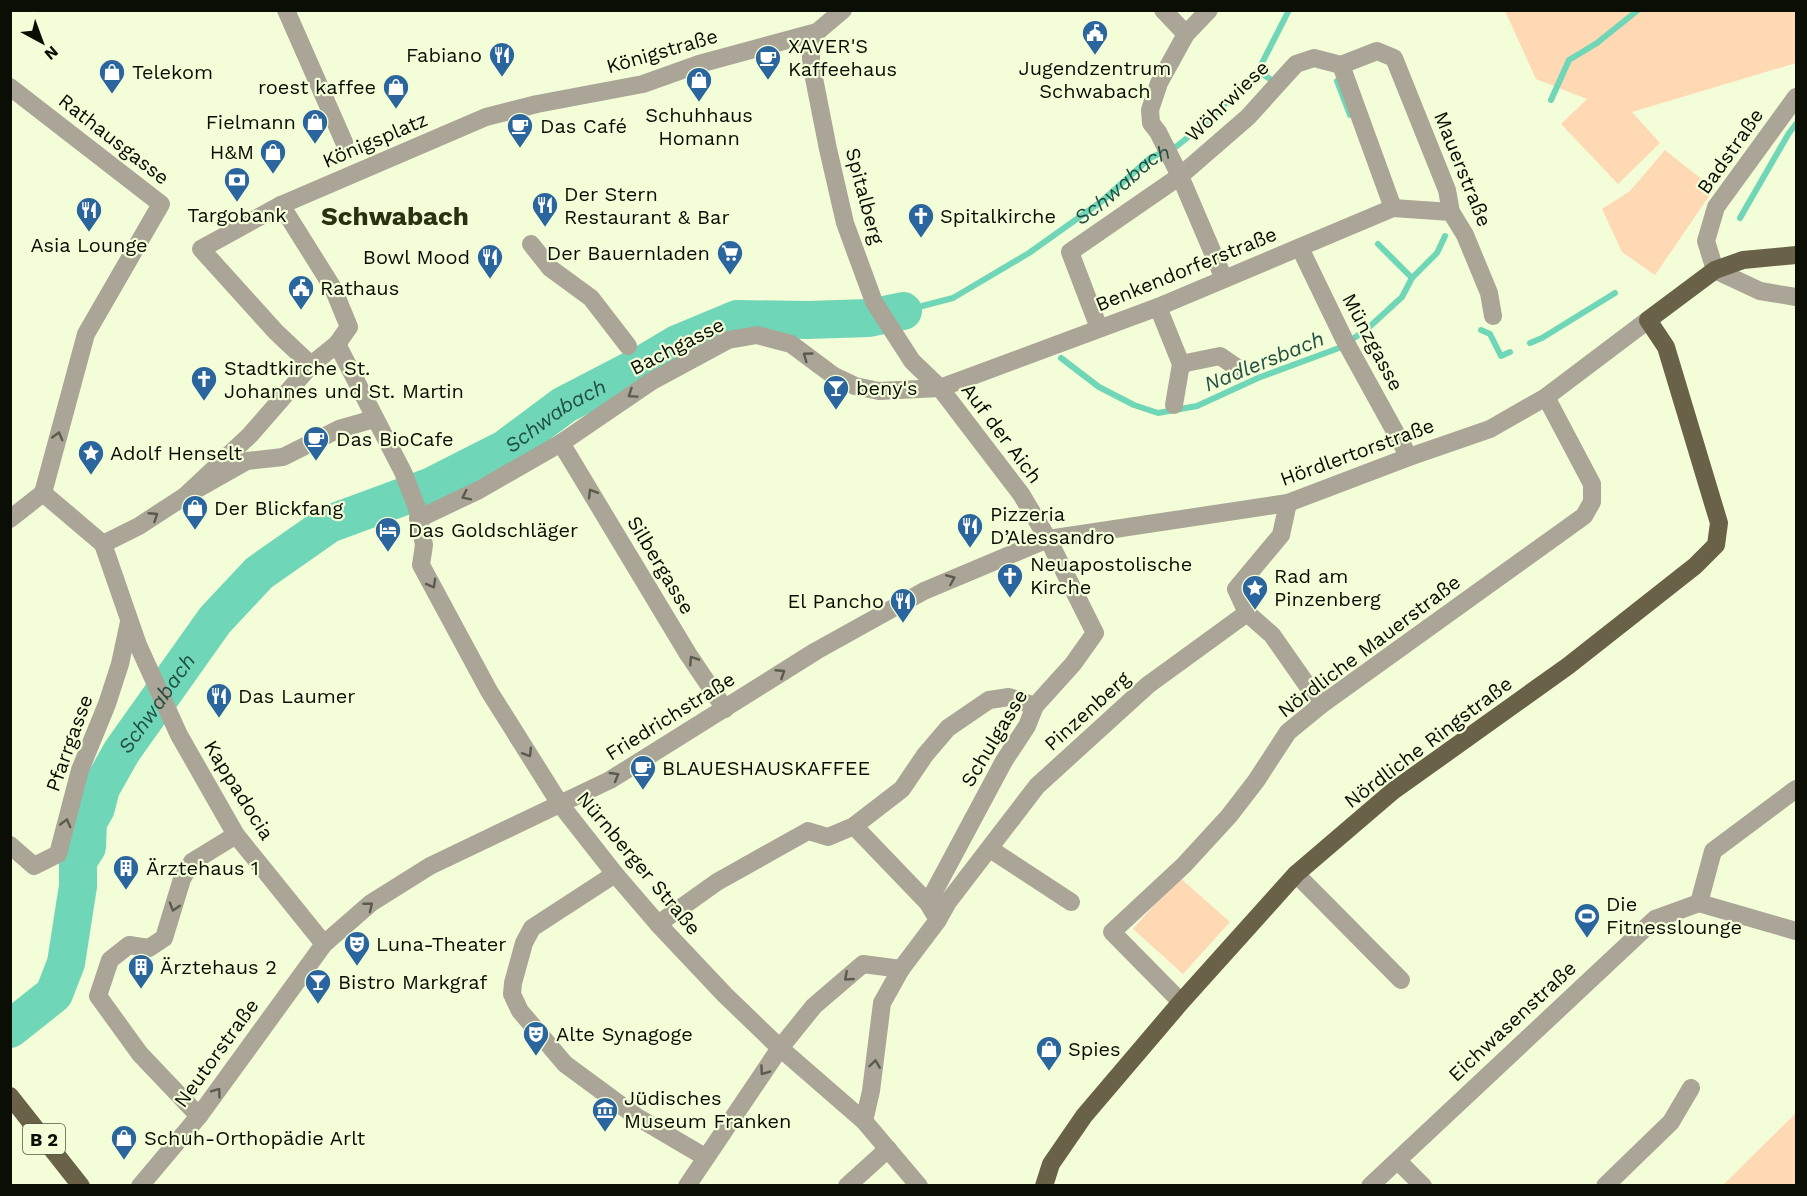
<svg xmlns="http://www.w3.org/2000/svg" width="1807" height="1196" viewBox="0 0 1807 1196" font-family="'Work Sans',sans-serif">
	<style>
		.green { fill: #ffd9b3 }
		.lines { fill: none; stroke-linecap: round; stroke-linejoin: round }
		.stream { stroke: #70d6b8; stroke-width: 6 }
		.river { stroke: #70d6b8; stroke-width: 38 }
		.minor { stroke: #aaa596; stroke-width: 18 }
		.major { stroke: #6a6248; stroke-width: 18 }
		.oneway { stroke: #5a5a4d }
		.labels { text-anchor: middle; dominant-baseline: central; stroke-width: 4.5; stroke-linejoin: round; paint-order: stroke }
		.shield { fill: #f3fdd8; stroke: #515644; stroke-width: 1.5 }
		.shield-label { font-size: 18px; font-weight: bold; fill: #0b0e04 }
		.poi-label { font-size: 20px; fill: #0b0e04; stroke: #f3fdd8; text-anchor: start }
		.street-label { font-size: 20px; fill: #0b0e04; stroke: #f3fdd8 }
		.water-label { font-size: 21px; font-style: italic; fill: #224f42; stroke: #f3fdd8 }
		.district-label { font-size: 26px; font-weight: bold; fill: #2a3113; stroke: #f3fdd8 }
	</style>
	<rect width="100%" height="100%" fill="#f3fdd8"/>
	<g class="green">
		<path d="M1505,11H1796V63L1632,112L1660,143L1618,184L1561,124L1587,99L1536,79Z"/>
		<path d="M1665,150L1714,189L1655,275L1622,252L1602,209L1630,191Z"/>
		<path d="M1179,877L1230,922L1183,974L1133,929Z"/>
		<path d="M1796,1113V1185H1723Z"/>
	</g>
	<g class="lines">
		<g class="stream">
			<path d="M1258,71L1270,79"/>
			<path d="M1337,81L1350,115"/>
			<path d="M1551,100L1569,60L1597,43L1638,10"/>
			<path d="M1740,218L1789,133L1796,124"/>
			<path d="M1378,244L1412,278"/>
			<path id="s1" d="M903,311L953,298L1029,253L1102,201L1150,158L1177,146L1208,121L1258,71L1289,10"/>
			<path d="M1481,330L1490,334L1501,356L1510,352"/>
			<path d="M1530,343L1542,338L1615,293"/>
			<path d="M1061,358L1099,387L1134,405L1158,413L1197,406L1258,378L1339,348L1366,330L1402,297L1412,278L1437,253L1445,236"/>
		</g>
		<path class="river" id="s2" d="M10,1029L54,994L66,963L78,886V861L87,847L88,822L96,808L101,788L122,751L215,620L259,573L329,524L432,486L505,449L564,405L645,363L677,344L737,319L807,320L869,318L903,311"/>
		<g class="minor">
			<path d="M286,10L344,142"/>
			<path d="M1163,10L1186,34"/>
			<path d="M1209,10L1186,34L1159,83L1150,110L1151,123L1158,132L1180,176L1224,279"/>
			<path d="M817,32L811,47V63L828,149L845,223L874,302L912,361L940,388L1021,494L1048,539L1095,633L1073,664L1035,706L1027,726L1004,761L928,903"/>
			<path d="M1341,65L1393,208"/>
			<path d="M10,87L161,204L86,334L43,493"/>
			<path d="M1796,97L1716,207L1706,241L1715,270L1760,291L1796,297"/>
			<path d="M531,244L550,268L591,298L628,346"/>
			<path d="M1300,248L1344,339L1409,457"/>
			<path d="M1158,307L1181,364L1174,405"/>
			<path d="M1099,328L1070,252L1180,176L1248,117L1296,64L1314,58L1341,65L1377,51L1394,58L1447,190L1451,212L1465,235L1489,293L1493,316"/>
			<path d="M337,344L403,472L417,508L424,545L421,565L489,691L560,804L615,874L658,924L725,995L780,1048L864,1121L919,1186"/>
			<path d="M1181,364L1220,356L1239,369"/>
			<path d="M311,365L276,332L201,249L281,205L486,117L537,104L643,84L699,64L817,32L843,10"/>
			<path d="M561,443L688,654L725,709"/>
			<path d="M43,493L103,544L138,645L179,735L236,835L324,944"/>
			<path d="M185,496L250,435L311,365L337,344L349,327L333,288L281,205"/>
			<path d="M10,519L43,493"/>
			<path d="M418,519L479,490L561,443L652,381L728,340L757,335L791,344L834,376L855,386L879,391L940,388L1158,307L1393,208L1451,212"/>
			<path d="M103,544L139,526L185,496L247,461L283,457L339,429L374,419"/>
			<path d="M1247,613L1272,635L1321,705"/>
			<path d="M854,826L928,903L934,913"/>
			<path d="M10,845L34,866L58,854L80,770L107,704L120,664L129,622"/>
			<path d="M990,849L1071,902"/>
			<path d="M615,874L532,928L524,943L513,983L512,994L520,1011L565,1064L637,1117L705,1157"/>
			<path d="M1296,874L1401,980"/>
			<path d="M1699,903L1713,851L1796,789"/>
			<path d="M658,924L717,882L808,831L828,837L854,826L902,789L925,755L948,728L989,700L1009,697L1035,706"/>
			<path d="M1181,1002L1112,932L1184,865L1229,816L1256,781L1288,732L1321,705L1584,516L1592,502V484L1546,397"/>
			<path d="M199,1116L140,1054L98,996L110,960L129,945L149,948L164,938L182,879L192,862L236,835"/>
			<path d="M864,1121L871,1091L882,1003L901,969L938,920L948,902L1037,786L1148,685L1247,613L1236,589L1281,535L1288,503"/>
			<path d="M1398,1161L1423,1186"/>
			<path d="M140,1186L199,1116L324,944L371,903L430,866L610,780L816,651L924,591L1048,539L1288,503L1409,457L1490,429L1546,397L1648,320"/>
			<path d="M687,1186L780,1048L814,1006L863,964L901,969"/>
			<path d="M847,1186L888,1149"/>
			<path d="M1370,1186L1655,919L1699,903L1796,931"/>
			<path d="M1605,1186L1671,1122L1691,1088"/>
		</g>
		<g class="major">
			<path d="M10,1096L81,1186"/>
			<path d="M1044,1186L1051,1164L1084,1116L1181,1002L1296,874L1393,791L1568,666L1695,566L1716,545L1719,523L1666,347L1648,320L1715,270L1743,260L1796,255"/>
		</g>
	</g>
	<defs><path id="oneway-chevron" d="M-2-3.5L2.5 0L-2 3.5" fill="none" stroke-width="1.6" stroke-linecap="round" stroke-linejoin="round" transform="scale(1.5)"/></defs>
	<g class="oneway">
		<use href="#oneway-chevron" transform="translate(807 356) rotate(-144)"/>
		<use href="#oneway-chevron" transform="translate(632 394) rotate(146)"/>
		<use href="#oneway-chevron" transform="translate(58 436) rotate(-75)"/>
		<use href="#oneway-chevron" transform="translate(592 493) rotate(-121)"/>
		<use href="#oneway-chevron" transform="translate(466 496) rotate(154)"/>
		<use href="#oneway-chevron" transform="translate(154 516) rotate(-33)"/>
		<use href="#oneway-chevron" transform="translate(951 579) rotate(-23)"/>
		<use href="#oneway-chevron" transform="translate(432 584) rotate(61)"/>
		<use href="#oneway-chevron" transform="translate(693 660) rotate(-123)"/>
		<use href="#oneway-chevron" transform="translate(781 673) rotate(-33)"/>
		<use href="#oneway-chevron" transform="translate(528 753) rotate(58)"/>
		<use href="#oneway-chevron" transform="translate(615 776) rotate(-30)"/>
		<use href="#oneway-chevron" transform="translate(66 823) rotate(-75)"/>
		<use href="#oneway-chevron" transform="translate(369 906) rotate(-38)"/>
		<use href="#oneway-chevron" transform="translate(174 907) rotate(107)"/>
		<use href="#oneway-chevron" transform="translate(848 977) rotate(139)"/>
		<use href="#oneway-chevron" transform="translate(875 1064) rotate(-82)"/>
		<use href="#oneway-chevron" transform="translate(764 1071) rotate(125)"/>
		<use href="#oneway-chevron" transform="translate(217 1092) rotate(-54)"/>
	</g>
	<defs>
		<g id="civic-pin" transform="scale(1.35)"><path d="M0 17L-7.5 6A9.5 9.5 0 1 1 7.5 6Z" fill="#2b659d" stroke="#f3fdd8"/><path d="M-.6-6.5H3V-4.5H.6V-3L4-1V1h2V6H-6V1h2V-1L-.6-3ZM-1.2 2.5V6h2.4V2.5Z" fill="#fff"/></g>
		<g id="restaurant-pin" transform="scale(1.35)"><path d="M0 17L-7.5 6A9.5 9.5 0 1 1 7.5 6Z" fill="#2b659d" stroke="#f3fdd8"/><path d="M-5-6h1v4h1v-4h1v4h1v-4h1v5L-1.5 .5V6h-2V.5L-5-1ZM5-6V6H3V1.5H1.5Q1.5-4 5-6Z" fill="#fff"/></g>
		<g id="cafe-pin" transform="scale(1.35)"><path d="M0 17L-7.5 6A9.5 9.5 0 1 1 7.5 6Z" fill="#2b659d" stroke="#f3fdd8"/><path d="M-5.5-4.5H6V0H3Q3 3.5 0 3.5H-2.5Q-5.5 3.5-5.5 0ZM3-3.2v2h1.7v-2ZM-6 4.5H4V6H-6Z" fill="#fff"/></g>
		<g id="shop-pin" transform="scale(1.35)"><path d="M0 17L-7.5 6A9.5 9.5 0 1 1 7.5 6Z" fill="#2b659d" stroke="#f3fdd8"/><path d="M-5-2.5h2.3a2.7 3.5 0 0 1 5.4 0H5L5.5 6h-11ZM-1.5-2.5h3a1.5 2.3 0 0 0-3 0Z" fill="#fff"/></g>
		<g id="bank-pin" transform="scale(1.35)"><path d="M0 17L-7.5 6A9.5 9.5 0 1 1 7.5 6Z" fill="#2b659d" stroke="#f3fdd8"/><path d="M-6-4H6V4H-6ZM0-2.3a2.3 2.3 0 1 0 0 4.6a2.3 2.3 0 1 0 0-4.6Z" fill="#fff"/></g>
		<g id="church-pin" transform="scale(1.35)"><path d="M0 17L-7.5 6A9.5 9.5 0 1 1 7.5 6Z" fill="#2b659d" stroke="#f3fdd8"/><path d="M-1.2-6h2.4v3.5h3.3v2.4h-3.3V6h-2.4V-.1h-3.3v-2.4h3.3Z" fill="#fff"/></g>
		<g id="supermarket-pin" transform="scale(1.35)"><path d="M0 17L-7.5 6A9.5 9.5 0 1 1 7.5 6Z" fill="#2b659d" stroke="#f3fdd8"/><path d="M-6-5.5h2.5l.6 2H6L4.5 2H-2.5L-4.4-4H-6ZM-1.5 3.2a1.3 1.3 0 1 0 .1 0ZM3 3.2a1.3 1.3 0 1 0 .1 0Z" fill="#fff"/></g>
		<g id="bar-pin" transform="scale(1.35)"><path d="M0 17L-7.5 6A9.5 9.5 0 1 1 7.5 6Z" fill="#2b659d" stroke="#f3fdd8"/><path d="M-6-5H6L.8 .8V4.5H3.5V6h-7V4.5H-.8V.8Z" fill="#fff"/></g>
		<g id="sight-pin" transform="scale(1.35)"><path d="M0 17L-7.5 6A9.5 9.5 0 1 1 7.5 6Z" fill="#2b659d" stroke="#f3fdd8"/><path d="M0-6L1.8-2.2L6-1.7L2.9 1.2L3.7 5.4L0 3.3L-3.7 5.4L-2.9 1.2L-6-1.7L-1.8-2.2Z" fill="#fff"/></g>
		<g id="hotel-pin" transform="scale(1.35)"><path d="M0 17L-7.5 6A9.5 9.5 0 1 1 7.5 6Z" fill="#2b659d" stroke="#f3fdd8"/><path d="M-6-4.5h1.5V1H6V5H4.5V3h-9V5H-6ZM-4 0a1.8 1.8 0 1 1 3.6 0ZM.5 0V-2.5h3Q6-2.5 6 0Z" fill="#fff"/></g>
		<g id="building-pin" transform="scale(1.35)"><path d="M0 17L-7.5 6A9.5 9.5 0 1 1 7.5 6Z" fill="#2b659d" stroke="#f3fdd8"/><path d="M-4-6H4V6H1V3H-1V6H-4ZM-2.5-4.3h1.7v1.8h-1.7ZM.8-4.3h1.7v1.8H.8ZM-2.5-1h1.7V.8h-1.7ZM.8-1h1.7V.8H.8Z" fill="#fff"/></g>
		<g id="stadium-pin" transform="scale(1.35)"><path d="M0 17L-7.5 6A9.5 9.5 0 1 1 7.5 6Z" fill="#2b659d" stroke="#f3fdd8"/><path d="M0-5a6.5 5 0 1 0 0 10a6.5 5 0 1 0 0-10ZM-3.5-1.8h7v3.6h-7Z" fill="#fff"/></g>
		<g id="theatre-pin" transform="scale(1.35)"><path d="M0 17L-7.5 6A9.5 9.5 0 1 1 7.5 6Z" fill="#2b659d" stroke="#f3fdd8"/><path d="M-5-5.5Q0-4 5-5.5V0Q5 5 0 6Q-5 5-5 0ZM-3.3-2.5H-1v1.5H-3.3ZM1-2.5H3.3v1.5H1ZM-2.8 1Q0 5.5 2.8 1Z" fill="#fff"/></g>
		<g id="museum-pin" transform="scale(1.35)"><path d="M0 17L-7.5 6A9.5 9.5 0 1 1 7.5 6Z" fill="#2b659d" stroke="#f3fdd8"/><path d="M0-6L6-3V-2H-6V-3ZM-5-1h2V3h-2ZM-1-1h2V3h-2ZM3-1h2V3H3ZM-6 4H6V6H-6Z" fill="#fff"/></g>
	</defs>
	<g fill-rule="evenodd">
		<use href="#civic-pin" x="1095" y="33"/>
		<use href="#restaurant-pin" x="502" y="55"/>
		<use href="#cafe-pin" x="768" y="58"/>
		<use href="#shop-pin" x="112" y="72"/>
		<use href="#shop-pin" x="699" y="80"/>
		<use href="#shop-pin" x="396" y="87"/>
		<use href="#shop-pin" x="315" y="122"/>
		<use href="#cafe-pin" x="520" y="126"/>
		<use href="#shop-pin" x="273" y="152"/>
		<use href="#bank-pin" x="237" y="180"/>
		<use href="#restaurant-pin" x="545" y="205"/>
		<use href="#restaurant-pin" x="89" y="210"/>
		<use href="#church-pin" x="921" y="216"/>
		<use href="#supermarket-pin" x="730" y="253"/>
		<use href="#restaurant-pin" x="490" y="257"/>
		<use href="#civic-pin" x="301" y="288"/>
		<use href="#church-pin" x="204" y="379"/>
		<use href="#bar-pin" x="836" y="388"/>
		<use href="#cafe-pin" x="316" y="439"/>
		<use href="#sight-pin" x="91" y="453"/>
		<use href="#shop-pin" x="195" y="508"/>
		<use href="#restaurant-pin" x="970" y="526"/>
		<use href="#hotel-pin" x="388" y="530"/>
		<use href="#church-pin" x="1010" y="576"/>
		<use href="#sight-pin" x="1255" y="588"/>
		<use href="#restaurant-pin" x="903" y="601"/>
		<use href="#restaurant-pin" x="219" y="696"/>
		<use href="#cafe-pin" x="643" y="768"/>
		<use href="#building-pin" x="126" y="868"/>
		<use href="#stadium-pin" x="1587" y="916"/>
		<use href="#theatre-pin" x="357" y="944"/>
		<use href="#building-pin" x="141" y="967"/>
		<use href="#bar-pin" x="318" y="982"/>
		<use href="#theatre-pin" x="536" y="1034"/>
		<use href="#shop-pin" x="1049" y="1049"/>
		<use href="#museum-pin" x="605" y="1110"/>
		<use href="#shop-pin" x="124" y="1138"/>
	</g>
	<g class="labels">
		<rect class="shield" x="23" y="1124" width="42" height="30" rx="4.5"/>
		<g class="shield-label">
			<text x="44" y="1139">B 2</text>
		</g>
		<g class="poi-label">
			<text x="788" y="46">XAVER'S<tspan x="788" dy="23">Kaffeehaus</tspan></text>
			<text x="482" y="55" text-anchor="end">Fabiano</text>
			<text x="1095" y="68" text-anchor="middle">Jugendzentrum<tspan x="1095" dy="23">Schwabach</tspan></text>
			<text x="132" y="72">Telekom</text>
			<text x="376" y="87" text-anchor="end">roest kaffee</text>
			<text x="699" y="115" text-anchor="middle">Schuhhaus<tspan x="699" dy="23">Homann</tspan></text>
			<text x="296" y="122" text-anchor="end">Fielmann</text>
			<text x="540" y="126">Das Café</text>
			<text x="254" y="152" text-anchor="end">H&amp;M</text>
			<text x="564" y="194">Der Stern<tspan x="564" dy="23">Restaurant &amp; Bar</tspan></text>
			<text x="237" y="215" text-anchor="middle">Targobank</text>
			<text x="940" y="216">Spitalkirche</text>
			<text x="89" y="245" text-anchor="middle">Asia Lounge</text>
			<text x="710" y="253" text-anchor="end">Der Bauernladen</text>
			<text x="470" y="257" text-anchor="end">Bowl Mood</text>
			<text x="320" y="288">Rathaus</text>
			<text x="224" y="368">Stadtkirche St.<tspan x="224" dy="23">Johannes und St. Martin</tspan></text>
			<text x="856" y="388">beny's</text>
			<text x="336" y="439">Das BioCafe</text>
			<text x="110" y="453">Adolf Henselt</text>
			<text x="214" y="508">Der Blickfang</text>
			<text x="990" y="514">Pizzeria<tspan x="990" dy="23">D’Alessandro</tspan></text>
			<text x="408" y="530">Das Goldschläger</text>
			<text x="1030" y="564">Neuapostolische<tspan x="1030" dy="23">Kirche</tspan></text>
			<text x="1274" y="576">Rad am<tspan x="1274" dy="23">Pinzenberg</tspan></text>
			<text x="884" y="601" text-anchor="end">El Pancho</text>
			<text x="238" y="696">Das Laumer</text>
			<text x="662" y="768">BLAUESHAUSKAFFEE</text>
			<text x="146" y="868">Ärztehaus 1</text>
			<text x="1606" y="904">Die<tspan x="1606" dy="23">Fitnesslounge</tspan></text>
			<text x="376" y="944">Luna-Theater</text>
			<text x="160" y="967">Ärztehaus 2</text>
			<text x="338" y="982">Bistro Markgraf</text>
			<text x="556" y="1034">Alte Synagoge</text>
			<text x="1068" y="1049">Spies</text>
			<text x="624" y="1098">Jüdisches<tspan x="624" dy="23">Museum Franken</tspan></text>
			<text x="144" y="1138">Schuh-Orthopädie Arlt</text>
		</g>
		<g class="street-label">
			<text transform="translate(662 51) rotate(-16)">Königstraße</text>
			<text transform="translate(1227 101) rotate(-44)">Wöhrwiese</text>
			<text transform="translate(114 139) rotate(38)">Rathausgasse</text>
			<text transform="translate(375 140) rotate(-23)">Königsplatz</text>
			<text transform="translate(1730 151) rotate(-55)">Badstraße</text>
			<text transform="translate(1463 169) rotate(68)">Mauerstraße</text>
			<text transform="translate(865 196) rotate(75)">Spitalberg</text>
			<text transform="translate(1186 269) rotate(-22)">Benkendorferstraße</text>
			<text transform="translate(1373 342) rotate(62)">Münzgasse</text>
			<text transform="translate(677 346) rotate(-27)">Bachgasse</text>
			<text transform="translate(1002 433) rotate(53)">Auf der Aich</text>
			<text transform="translate(1357 452) rotate(-20)">Hördlertorstraße</text>
			<text transform="translate(661 565) rotate(59)">Silbergasse</text>
			<text transform="translate(1369 646) rotate(-37)">Nördliche Mauerstraße</text>
			<text transform="translate(1087 711) rotate(-42)">Pinzenberg</text>
			<text transform="translate(670 716) rotate(-32)">Friedrichstraße</text>
			<text transform="translate(994 738) rotate(-59)">Schulgasse</text>
			<text transform="translate(1428 742) rotate(-37)">Nördliche Ringstraße</text>
			<text transform="translate(69 743) rotate(-70)">Pfarrgasse</text>
			<text transform="translate(239 790) rotate(58)">Kappadocia</text>
			<text transform="translate(639 863) rotate(50)">Nürnberger Straße</text>
			<text transform="translate(1512 1021) rotate(-43)">Eichwasenstraße</text>
			<text transform="translate(216 1053) rotate(-54)">Neutorstraße</text>
		</g>
		<g class="water-label">
			<text stroke="none"><textPath href="#s1" startOffset="256">Schwabach</textPath></text>
			<text transform="translate(1264 361) rotate(-22)">Nadlersbach</text>
			<text stroke="none"><textPath href="#s2" startOffset="876">Schwabach</textPath></text>
			<text stroke="none"><textPath href="#s2" startOffset="372">Schwabach</textPath></text>
		</g>
		<g class="district-label">
			<text x="395" y="216">Schwabach</text>
		</g>
	</g>
	<rect width="1807" height="1196" fill="none" stroke="#0b0e04" stroke-width="24"/>
	<g transform="translate(42 42) rotate(139)" stroke="#f3fdd8" stroke-width="4.5" paint-order="stroke">
	<path d="M0-4.5L10 22L0 15L-10 22Z" fill="#0b0e04"/>
	<text y="-9" font-size="16" font-weight="bold" text-anchor="middle" fill="#0b0e04">N</text>
	</g>
</svg>
